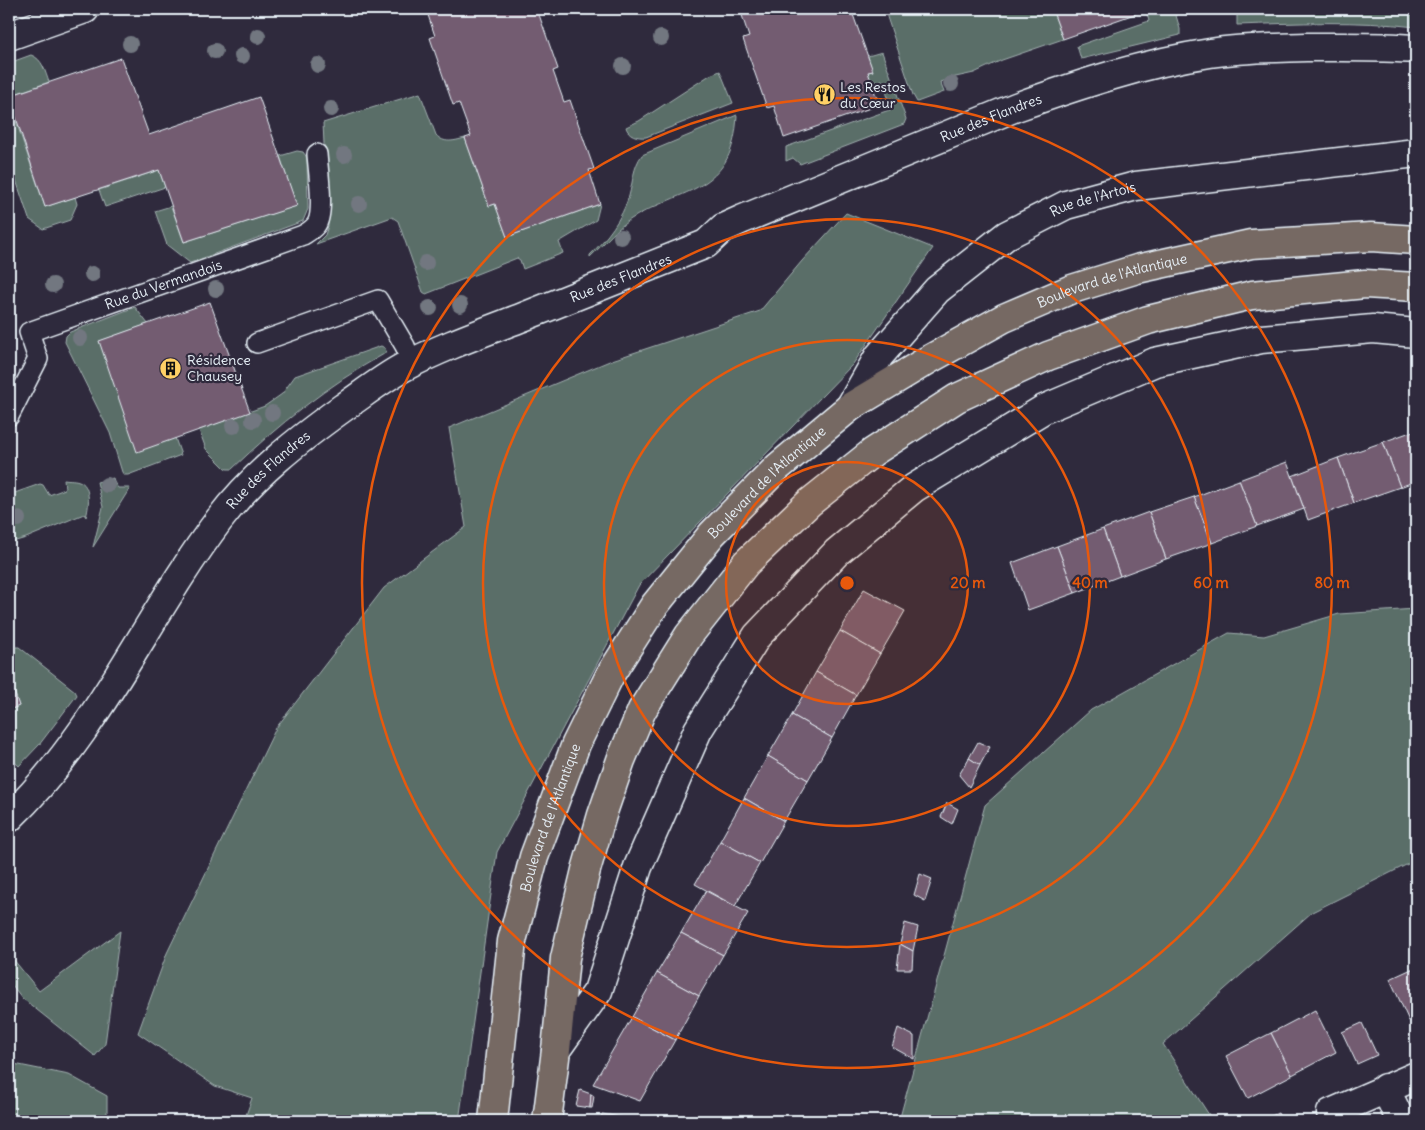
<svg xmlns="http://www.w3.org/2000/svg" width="1425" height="1130" font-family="Delius,sans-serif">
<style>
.green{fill:#5a6e67;stroke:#a1b0b0}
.building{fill:#735c71;stroke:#e8f1f8}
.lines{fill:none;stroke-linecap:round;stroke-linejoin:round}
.lane-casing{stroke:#e8f1f8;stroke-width:22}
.street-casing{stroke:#e8f1f8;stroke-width:31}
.primary-casing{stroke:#e8f1f8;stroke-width:31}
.lane{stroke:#2f2a3d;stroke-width:19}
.street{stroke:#2f2a3d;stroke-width:28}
.primary{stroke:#766964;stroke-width:28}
.tree{fill:#727780}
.ring{fill:none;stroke:#e8590c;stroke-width:2.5}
.labels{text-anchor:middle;stroke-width:4.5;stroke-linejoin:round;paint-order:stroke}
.poi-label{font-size:14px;fill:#e8f1f8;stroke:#2f2a3d;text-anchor:start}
.street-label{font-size:14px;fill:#e8f1f8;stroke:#2f2a3d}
.centre{fill:#e8590c;stroke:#2f2a3d;stroke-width:2.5}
.ring-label{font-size:15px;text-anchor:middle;font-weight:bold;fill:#e8590c;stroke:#2f2a3d;stroke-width:4.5;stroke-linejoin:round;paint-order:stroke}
</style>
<rect width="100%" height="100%" fill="#2f2a3d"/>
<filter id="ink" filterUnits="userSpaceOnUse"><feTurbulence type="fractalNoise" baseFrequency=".02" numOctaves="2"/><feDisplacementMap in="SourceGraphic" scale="10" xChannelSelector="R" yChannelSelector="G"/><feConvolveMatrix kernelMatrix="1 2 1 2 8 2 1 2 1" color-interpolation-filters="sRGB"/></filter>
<g filter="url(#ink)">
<g class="green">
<path d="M 887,9 L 1052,9 L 1063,39 L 1002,60 L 974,73 L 951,78 L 940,82 L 944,92 L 917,102 L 913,95 L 887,17 Z"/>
<path d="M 1149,9 L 1174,9 L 1180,29 L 1180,35 L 1081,59 L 1077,46 L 1149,21 L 1146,10 Z"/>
<path d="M 1202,9 L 1416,9 L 1416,27 C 1357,20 1297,23 1237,25 L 1237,13 L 1204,14 Z"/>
<path d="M 882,52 L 906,119 L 904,124 L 800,164 L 793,158 L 786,161 L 786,147 L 892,109 L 882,80 L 871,83 L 868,72 L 872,71 L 868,56 Z"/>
<path d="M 31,55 C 43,59 45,72 49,82 L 9,96 L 9,63 Z"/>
<path d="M 720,71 L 733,103 L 646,137 C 637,138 628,135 626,127 L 639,121 L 710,75 Z"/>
<path d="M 420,93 L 436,135 C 444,144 454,141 465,138 L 489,206 L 495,204 L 507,237 L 600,204 L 596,220 L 559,242 L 563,253 L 523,269 L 520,260 L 517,258 L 426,294 L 423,292 L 398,221 L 392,217 L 316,244 L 325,235 L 328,226 L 323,123 Z"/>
<path d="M 9,100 L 45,207 L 75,197 L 77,204 L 70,220 L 43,229 L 29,219 L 9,159 Z"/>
<path d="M 737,115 C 733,191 689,186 636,216 C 618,226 606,242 590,257 L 590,255 C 607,238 622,219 629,196 C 633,182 633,167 642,155 Z"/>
<path d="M 297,151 L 303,152 L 306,156 L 307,160 L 308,209 L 303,221 L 190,263 L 167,245 L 155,211 L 171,206 L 184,242 L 296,206 L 280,156 Z"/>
<path d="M 159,170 L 165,187 L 105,207 L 99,190 Z"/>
<path d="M 846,213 L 933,248 L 853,364 L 639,585 L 497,852 L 459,1121 L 244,1121 L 252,1098 L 215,1086 L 138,1033 L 167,953 L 276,728 L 384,588 L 466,527 L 449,428 L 612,360 L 760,311 L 802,261 Z"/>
<path d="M 135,307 L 148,324 L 100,341 L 175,438 L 181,455 L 128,475 L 124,475 L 122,472 L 110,433 L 65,342 L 66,336 L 70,332 Z"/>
<path d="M 381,346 L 385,348 L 386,351 L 384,354 C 328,385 278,425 232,469 L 227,469 L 225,468 L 206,449 L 199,430 L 265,406 L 282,394 L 295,376 Z"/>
<path d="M 113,478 L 115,484 L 118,488 L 130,488 L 93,547 L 103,507 L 97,482 Z"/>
<path d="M 64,479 C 69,480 76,479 81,482 C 91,487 89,508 86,517 L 84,514 L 79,516 L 26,538 L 9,543 L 9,495 L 40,484 L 43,485 L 49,495 L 65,489 Z"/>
<path d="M 1416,609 L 1416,860 L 1312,912 L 1163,1044 L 1213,1121 L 899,1121 L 985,805 L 1091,710 L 1229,633 L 1264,636 L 1339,614 Z"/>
<path d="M 15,647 L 19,647 L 75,691 L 77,695 L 39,745 L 19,766 L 9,757 L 9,710 L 19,706 L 9,677 L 9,649 Z"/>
<path d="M 120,931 L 105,1044 L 95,1056 L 22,998 L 9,981 L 9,954 L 39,991 Z"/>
<path d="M 9,1063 L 69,1075 L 107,1096 L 107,1121 L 9,1121 Z"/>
</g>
<g class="building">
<path d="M 426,9 L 537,9 L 558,69 L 553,71 L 564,102 L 570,100 L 594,169 L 589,170 L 600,204 L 507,237 L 495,204 L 489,206 L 465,138 L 471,136 L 459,103 L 453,105 L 430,38 L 435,36 Z"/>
<path d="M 740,9 L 851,9 L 873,71 L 868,72 L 879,105 L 784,138 L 774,106 L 767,108 L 743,39 L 749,37 Z"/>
<path d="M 1052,9 L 1149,9 L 1063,39 Z"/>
<path d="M 121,58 L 149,135 L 259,97 L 297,206 L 184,242 L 159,170 L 45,207 L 9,96 Z"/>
<path d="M 210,302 L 250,412 L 137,452 L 99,341 Z"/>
<path d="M 1416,430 L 1416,481 L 1400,487 L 1383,442 Z"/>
<path d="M 1383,442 L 1400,487 L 1354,503 L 1338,458 Z"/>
<path d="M 1338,458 L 1354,503 L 1308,520 L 1292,476 Z"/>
<path d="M 1287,462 L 1304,509 L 1257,526 L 1239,480 Z"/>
<path d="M 1239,480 L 1257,526 L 1212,543 L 1194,497 Z"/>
<path d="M 1194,497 L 1212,543 L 1166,559 L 1149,512 Z"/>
<path d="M 1149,512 L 1166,559 L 1120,576 L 1103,529 Z"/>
<path d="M 1103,529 L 1120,576 L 1075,593 L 1057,546 Z"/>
<path d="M 1057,546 L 1075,593 L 1028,610 L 1012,563 Z"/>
<path d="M 864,589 L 905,611 L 880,654 L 840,631 Z"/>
<path d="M 840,631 L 880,654 L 856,695 L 816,672 Z"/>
<path d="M 816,672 L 856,695 L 832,738 L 792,715 Z"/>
<path d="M 9,677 L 19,706 L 9,710 Z"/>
<path d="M 792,715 L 832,738 L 808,780 L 768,756 Z"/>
<path d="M 978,742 L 990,747 L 980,765 L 969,758 Z"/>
<path d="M 768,756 L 808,780 L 784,821 L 744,798 Z"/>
<path d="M 969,758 L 980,765 L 969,787 L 959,775 Z"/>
<path d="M 744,798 L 784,821 L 760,863 L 720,841 Z"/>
<path d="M 947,803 L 958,809 L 952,824 L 941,817 Z"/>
<path d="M 720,841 L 760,863 L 735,906 L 695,884 Z"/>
<path d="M 920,874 L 932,879 L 925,901 L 914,895 Z"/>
<path d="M 706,891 L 748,913 L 723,955 L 681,933 Z"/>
<path d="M 905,923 L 918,927 L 913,951 L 900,944 Z"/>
<path d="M 681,933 L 723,955 L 699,996 L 657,973 Z"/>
<path d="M 900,944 L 913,951 L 912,969 L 897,969 Z"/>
<path d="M 1416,967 L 1416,1018 L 1409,1021 L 1390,979 Z"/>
<path d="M 657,973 L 699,996 L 675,1040 L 632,1017 Z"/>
<path d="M 1315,1010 L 1336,1052 L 1292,1075 L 1271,1033 Z"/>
<path d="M 632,1017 L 675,1040 L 640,1101 L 593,1084 Z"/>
<path d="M 1362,1023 L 1377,1055 L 1357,1064 L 1342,1032 Z"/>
<path d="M 898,1028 L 914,1036 L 914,1059 L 892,1047 Z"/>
<path d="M 1271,1033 L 1292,1075 L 1248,1098 L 1226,1056 Z"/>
<path d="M 580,1090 L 591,1094 L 590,1108 L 576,1106 Z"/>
<path d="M 591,1094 L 594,1096 L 592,1108 L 590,1108 Z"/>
<path d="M 1278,1113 L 1282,1121 L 1261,1121 Z"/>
<path d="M 602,1114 L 633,1119 L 633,1121 L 601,1121 Z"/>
</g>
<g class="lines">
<defs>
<g id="lane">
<path d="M 257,343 L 378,300 L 405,346 L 412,363"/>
<path id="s1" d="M 9,416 L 38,359 L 29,332 L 303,235 C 308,232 312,230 316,225 C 325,213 318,170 317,154"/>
</g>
<g id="street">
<path d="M 9,36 L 85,9"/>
<path id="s2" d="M 850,407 L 879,356 L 937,290 L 1007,235 L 1066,205 L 1136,186 L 1416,153"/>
<path id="s3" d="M 9,818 C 98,733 146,617 219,520 C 253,475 298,440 344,407 C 363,394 382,379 402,368 C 439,348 484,332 523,317 C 584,293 645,268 706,244 L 723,228 L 743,219 L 1016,107 C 1078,85 1144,63 1210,53 C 1242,48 1274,48 1306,47 C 1343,47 1379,46 1416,49"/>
<path d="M 556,1050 L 598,991 L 638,867 L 698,730 L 757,636 L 837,552 L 914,488 L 1044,409 L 1155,362 L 1261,339 L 1373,329 L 1416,333"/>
<path d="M 1385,1088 L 1401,1121"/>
<path d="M 1331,1113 L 1416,1076"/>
</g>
<g id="primary">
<path id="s4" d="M 493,1121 L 512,941 L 534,857 L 576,744 L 610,675 L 654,606 L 712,534 L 778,467 L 850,407 L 928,360 L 1004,318 L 1072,289 L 1137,269 L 1251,244 L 1371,237 L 1416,240"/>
<path d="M 547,1121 L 556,1050 L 565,958 L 586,870 L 602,815 L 621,760 L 642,710 L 689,635 L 746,563 L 809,503 L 873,452 L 957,398 L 1048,356 L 1148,320 L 1252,295 L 1365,284 L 1416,287"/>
</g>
</defs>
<use href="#lane" class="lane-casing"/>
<use href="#street" class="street-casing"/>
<use href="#primary" class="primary-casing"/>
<use href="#lane" class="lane"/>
<use href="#street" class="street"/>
<use href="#primary" class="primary"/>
</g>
<g class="tree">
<circle cx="258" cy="36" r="8"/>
<circle cx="661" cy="38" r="8"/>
<circle cx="130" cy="44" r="8"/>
<circle cx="215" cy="51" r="8"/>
<circle cx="242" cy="56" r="8"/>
<circle cx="318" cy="65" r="8"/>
<circle cx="623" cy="66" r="8"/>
<circle cx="951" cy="84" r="8"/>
<circle cx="331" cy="109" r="8"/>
<circle cx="344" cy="155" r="8"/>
<circle cx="359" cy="204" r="8"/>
<circle cx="621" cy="237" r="8"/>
<circle cx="426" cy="263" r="8"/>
<circle cx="92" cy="274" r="8"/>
<circle cx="53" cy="285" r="8"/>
<circle cx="216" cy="289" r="8"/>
<circle cx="460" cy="305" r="8"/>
<circle cx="430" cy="308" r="8"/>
<circle cx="80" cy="338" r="8"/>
<circle cx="272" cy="413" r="8"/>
<circle cx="253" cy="420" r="8"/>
<circle cx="233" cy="426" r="8"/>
<circle cx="107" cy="485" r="8"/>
<circle cx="18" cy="519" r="8"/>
</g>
</g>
<circle cx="847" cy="583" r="121" fill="#e8590c" fill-opacity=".12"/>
<g class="ring">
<circle cx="847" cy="583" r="121"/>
<circle cx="847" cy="583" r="243"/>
<circle cx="847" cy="583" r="364"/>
<circle cx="847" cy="583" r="485"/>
</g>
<defs>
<symbol id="restaurant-disc" viewBox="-11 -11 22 22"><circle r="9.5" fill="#ffd166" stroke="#2f2a3d"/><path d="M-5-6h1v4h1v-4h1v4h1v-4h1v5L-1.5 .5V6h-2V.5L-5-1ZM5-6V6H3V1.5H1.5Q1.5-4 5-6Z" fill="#111"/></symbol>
<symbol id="building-disc" viewBox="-11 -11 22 22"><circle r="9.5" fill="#ffd166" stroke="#2f2a3d"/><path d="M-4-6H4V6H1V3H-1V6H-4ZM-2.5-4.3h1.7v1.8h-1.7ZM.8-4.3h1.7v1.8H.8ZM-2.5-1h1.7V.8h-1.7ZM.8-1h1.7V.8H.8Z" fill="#111"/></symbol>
</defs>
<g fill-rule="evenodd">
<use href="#restaurant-disc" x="812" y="82" width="25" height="25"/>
<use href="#building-disc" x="158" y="356" width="25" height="25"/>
</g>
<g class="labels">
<g class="poi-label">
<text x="840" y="92">Les Restos<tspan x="840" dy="16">du Cœur</tspan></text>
<text x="187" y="365">Résidence<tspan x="187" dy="16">Chausey</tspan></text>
</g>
<g class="street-label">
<text dy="5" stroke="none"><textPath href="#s3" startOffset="1246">Rue des Flandres</textPath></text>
<text dy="5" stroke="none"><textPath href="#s2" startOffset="329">Rue de l'Artois</textPath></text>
<text dy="5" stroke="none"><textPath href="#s3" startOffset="841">Rue des Flandres</textPath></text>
<text dy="5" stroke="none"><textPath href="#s4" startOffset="1120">Boulevard de l'Atlantique</textPath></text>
<text dy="5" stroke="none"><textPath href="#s1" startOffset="235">Rue du Vermandois</textPath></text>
<text dy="5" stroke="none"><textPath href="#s3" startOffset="436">Rue des Flandres</textPath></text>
<text dy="5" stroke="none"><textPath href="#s4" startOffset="715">Boulevard de l'Atlantique</textPath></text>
<text dy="5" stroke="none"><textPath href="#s4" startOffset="310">Boulevard de l'Atlantique</textPath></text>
</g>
</g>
<circle cx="847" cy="583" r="8" class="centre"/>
<g class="ring-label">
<text x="968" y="588">20 m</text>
<text x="1090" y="588">40 m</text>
<text x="1211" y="588">60 m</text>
<text x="1332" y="588">80 m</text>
</g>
<rect width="1425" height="1130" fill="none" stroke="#2f2a3d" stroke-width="30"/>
<rect x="15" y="15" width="1395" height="1100" fill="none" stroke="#e8f1f8" stroke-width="2" filter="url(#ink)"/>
</svg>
